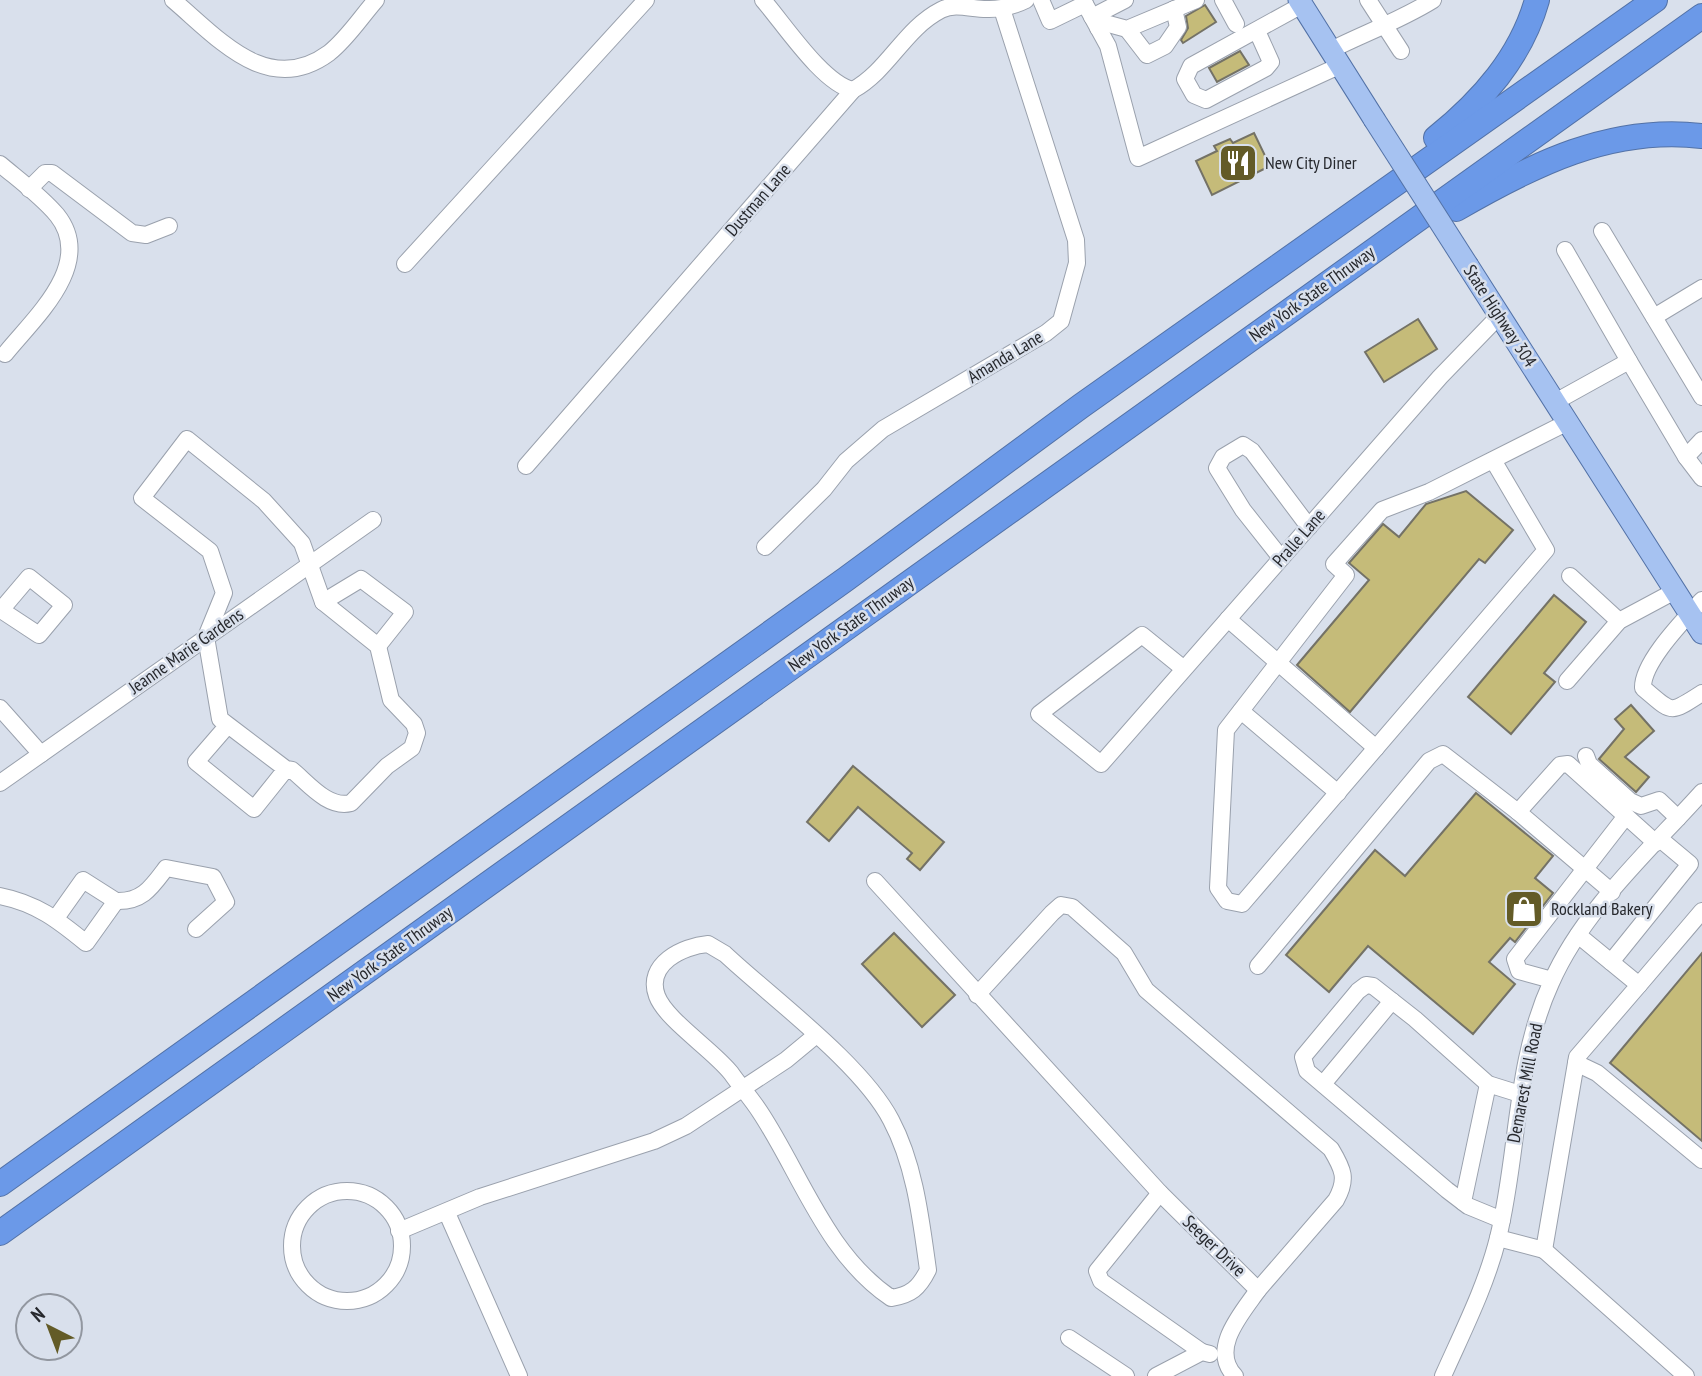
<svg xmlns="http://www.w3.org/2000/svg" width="1702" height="1376" font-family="'PT Sans Narrow',sans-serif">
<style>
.building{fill:#c5bb79;stroke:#747266;stroke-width:2}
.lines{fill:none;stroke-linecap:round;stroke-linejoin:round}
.minor-casing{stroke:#9aa1ad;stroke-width:18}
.major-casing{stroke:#5372a7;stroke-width:23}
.highway-casing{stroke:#5372a7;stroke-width:26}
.minor{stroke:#fff;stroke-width:16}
.major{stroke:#a6c2f1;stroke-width:21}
.highway{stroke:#6b99e8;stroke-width:24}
.major-bridge-casing{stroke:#5372a7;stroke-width:23;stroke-linecap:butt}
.major-bridge{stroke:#a6c2f1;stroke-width:21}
.labels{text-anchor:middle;stroke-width:5;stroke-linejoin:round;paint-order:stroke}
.poi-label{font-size:18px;fill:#27292e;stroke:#d9e0ec;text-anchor:start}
.street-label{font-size:18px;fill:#27292e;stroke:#d9e0ec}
</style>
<rect width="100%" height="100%" fill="#d9e0ec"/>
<g class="building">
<path d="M 1205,5 L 1216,22 L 1183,43 L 1181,40 L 1188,28 L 1186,16 Z"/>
<path d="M 1240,51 L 1249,65 L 1217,82 L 1209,68 Z"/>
<path d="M 1254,133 L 1270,166 L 1212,195 L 1196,161 L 1217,151 L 1214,146 L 1230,139 L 1233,143 Z"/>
<path d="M 1418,319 L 1437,349 L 1384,382 L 1365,352 Z"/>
<path d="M 1466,491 L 1513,530 L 1485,563 L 1479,559 L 1350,712 L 1297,665 L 1369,580 L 1349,563 L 1383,524 L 1399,537 L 1426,504 Z"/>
<path d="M 1554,595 L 1586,622 L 1544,673 L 1555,682 L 1511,734 L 1468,697 Z"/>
<path d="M 1631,705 L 1654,731 L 1625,757 L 1649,777 L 1636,792 L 1599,759 L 1624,729 L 1615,719 Z"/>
<path d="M 853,766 L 944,842 L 920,870 L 907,859 L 912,853 L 858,807 L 829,841 L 807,822 Z"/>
<path d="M 1476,793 L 1553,856 L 1535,878 L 1553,893 L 1515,942 L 1510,938 L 1489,962 L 1515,984 L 1473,1034 L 1368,946 L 1329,992 L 1286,955 L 1375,850 L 1405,876 Z"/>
<path d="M 894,933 L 955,995 L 922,1027 L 862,964 Z"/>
<path d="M 1702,953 L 1702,1141 L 1610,1063 Z"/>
</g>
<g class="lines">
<defs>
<g id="minor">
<path d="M 173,0 C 218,38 268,98 329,53 C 347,39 361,17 376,0"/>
<path d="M 763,0 C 784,24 823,84 853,90"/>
<path d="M 1041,0 L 1050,21 L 1085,4 L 1083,0"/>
<path d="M 1223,0 L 1236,24"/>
<path d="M 1368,0 L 1401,51"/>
<path d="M 1085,4 L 1108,46 L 1138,158 L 1341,65"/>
<path d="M 1092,17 L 1125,0"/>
<path d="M 1098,28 L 1105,23 L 1127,29 L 1196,0"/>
<path d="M 1127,29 L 1147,55 L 1165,46 L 1178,27 L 1174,9"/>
<path d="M 1257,31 L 1271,62 L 1266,68 L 1206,100 L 1194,95 L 1185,79 L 1191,66 L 1302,5"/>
<path d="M 1331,50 C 1365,33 1401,20 1433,0"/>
<path d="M 0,164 C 19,180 41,196 57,215 C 96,264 34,318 5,354"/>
<path d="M 29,189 L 45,173 L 52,173 L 132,233 L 146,235 L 169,226"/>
<path d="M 1602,231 L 1702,397"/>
<path d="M 1565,250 L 1629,361"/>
<path d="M 405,264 L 646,0"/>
<path d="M 1654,317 L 1702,288"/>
<path d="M 1555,402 L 1629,361 L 1686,457 L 1702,478"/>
<path d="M 1686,457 L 1702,440"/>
<path d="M 1493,460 L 1546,550 L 1242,904 L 1227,901 L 1218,888 L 1226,730 L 1346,575 L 1334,564 L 1382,510 L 1429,492 L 1568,422"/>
<path d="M 526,466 L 853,90 C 889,70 904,29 941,10 C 956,2 973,10 989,9 C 1002,9 1014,6 1026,0"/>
<path d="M 765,547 L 824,489 L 846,461 L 883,429 L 1046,333 L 1061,321 L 1077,263 L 1076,240 L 1002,9"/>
<path d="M 1281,558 L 1243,510 L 1217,468 L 1223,457 L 1243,445 L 1252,451 L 1309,527"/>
<path d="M 1570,576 L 1619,621"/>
<path d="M 1702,600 C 1685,619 1642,662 1643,688 C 1673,713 1668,715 1702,693"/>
<path d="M 323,602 L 361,579 L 405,612 L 378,646"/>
<path d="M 0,611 L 1,610 L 29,577 L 64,605 L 39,635 L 1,610"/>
<path d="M 1228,619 L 1376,748"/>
<path d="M 1184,669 L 1142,635 L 1039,714 L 1101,764 L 1440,377 L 1500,315"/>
<path d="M 1567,681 L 1619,621 L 1675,591"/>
<path d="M 0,708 L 41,754"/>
<path d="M 1241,711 L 1338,793"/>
<path d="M 228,725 L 196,762 L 254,809 L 286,769 L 228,725 L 220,719 L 206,637 L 224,593 L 210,551 L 142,498 L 187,439 L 264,501 L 302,543 L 323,602 L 378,646 L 391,700 L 414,724 L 417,733 L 412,748 L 387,766 L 351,803 C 328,809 308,783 292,770 L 286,769"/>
<path d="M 1586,756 L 1589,764 L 1630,801 L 1641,806 L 1659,800 L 1678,818"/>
<path d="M 0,783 L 373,520"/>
<path d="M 1518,812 L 1560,765 L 1568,764 L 1656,843"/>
<path d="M 875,881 L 1160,1193 L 1258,1290 C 1242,1313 1209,1349 1235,1376"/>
<path d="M 0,896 C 36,903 58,920 86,943 L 116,901 L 83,880 L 56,918"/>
<path d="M 116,901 C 142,902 151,888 166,868 L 213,877 L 226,902 L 196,929"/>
<path d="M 708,944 L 725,954 C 772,998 862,1064 891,1120 C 915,1165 921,1220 928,1270 C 919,1288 911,1295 891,1298 C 826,1254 801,1174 760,1112 C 751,1098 740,1086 731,1073 C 713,1050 666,1020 657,996 C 645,964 683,946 708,944 Z"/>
<path d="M 1611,962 L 1690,864 L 1660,839"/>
<path d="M 1258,966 L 1429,761 L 1443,754 L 1518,812 L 1612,892"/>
<path d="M 1552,980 L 1519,971 L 1515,959 L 1626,816"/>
<path d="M 1639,985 L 1702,911"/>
<path d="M 977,995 L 1052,913 L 1061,905 L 1072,907 L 1124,953 L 1146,990 L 1331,1149 C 1343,1169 1348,1179 1336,1200 L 1258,1290"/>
<path d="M 1576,1063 L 1597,1073 L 1702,1160"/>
<path d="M 1323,1084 L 1392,1001"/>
<circle cx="347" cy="1246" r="55"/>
<path d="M 1160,1193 L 1097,1271 L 1101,1281 L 1202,1352"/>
<path d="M 1463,1202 L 1488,1084"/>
<path d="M 447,1213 L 519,1376"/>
<path d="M 1502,1220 L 1468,1206 L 1447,1190 L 1307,1071 L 1303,1057 L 1358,991 L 1366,985 L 1373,986 L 1415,1019 L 1488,1084 L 1520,1094"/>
<path d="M 399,1231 L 480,1197 L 654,1141 L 686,1126 L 786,1060 L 815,1036"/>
<path d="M 1498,1238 L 1544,1250 L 1577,1057 L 1639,985 L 1578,935"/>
<path d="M 1544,1250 L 1686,1376"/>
<path d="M 1069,1338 L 1126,1376"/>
<path d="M 1156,1376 L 1202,1352 L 1210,1354"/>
<path d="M 1443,1376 C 1463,1331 1486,1286 1498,1238 C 1519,1153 1514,1064 1551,983 C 1583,910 1649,851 1702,792"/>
</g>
<g id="major">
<path d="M 1299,0 L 1374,119"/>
<path d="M 1468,266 L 1702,633"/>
</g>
<g id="highway">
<path d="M 1436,138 C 1482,101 1521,57 1537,0"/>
<path d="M 1456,209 C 1532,165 1611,125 1702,136"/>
<path d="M 0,1184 L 846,579 L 1081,406 L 1655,0"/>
<path d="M 0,1233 L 1702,16"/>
</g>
</defs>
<use href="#minor" class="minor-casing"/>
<use href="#major" class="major-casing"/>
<use href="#highway" class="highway-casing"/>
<use href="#minor" class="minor"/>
<use href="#major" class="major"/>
<use href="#highway" class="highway"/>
<defs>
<path id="major-bridge" d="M 1374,119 L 1468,266"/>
</defs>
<use href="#major-bridge" class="major-bridge-casing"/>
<use href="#major-bridge" class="major-bridge"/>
</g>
<defs>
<symbol id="restaurant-square" viewBox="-11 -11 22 22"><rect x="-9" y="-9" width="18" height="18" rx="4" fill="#635b27" stroke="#d9e0ec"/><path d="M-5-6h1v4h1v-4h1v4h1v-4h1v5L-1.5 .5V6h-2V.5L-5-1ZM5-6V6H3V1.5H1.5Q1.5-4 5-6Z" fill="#fff"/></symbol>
<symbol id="shop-square" viewBox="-11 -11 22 22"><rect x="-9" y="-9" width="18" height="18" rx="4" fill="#635b27" stroke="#d9e0ec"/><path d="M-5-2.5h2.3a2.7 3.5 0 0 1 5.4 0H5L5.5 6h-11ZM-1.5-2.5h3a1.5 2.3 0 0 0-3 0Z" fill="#fff"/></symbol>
</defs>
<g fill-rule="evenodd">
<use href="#restaurant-square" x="1216" y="141" width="44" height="44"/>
<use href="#shop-square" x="1502" y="887" width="44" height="44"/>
</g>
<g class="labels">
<g class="poi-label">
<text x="1265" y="169">New City Diner</text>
<text x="1551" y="915">Rockland Bakery</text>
</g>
<g class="street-label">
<text transform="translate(758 200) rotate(-49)" y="6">Dustman Lane</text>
<text transform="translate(1312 294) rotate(-36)" y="6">New York State Thruway</text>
<text transform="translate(1500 316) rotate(57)" y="6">State Highway 304</text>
<text transform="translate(1005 357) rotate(-31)" y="6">Amanda Lane</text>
<text transform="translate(1299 538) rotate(-49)" y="6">Pralle Lane</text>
<text transform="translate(851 624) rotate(-36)" y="6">New York State Thruway</text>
<text transform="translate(186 651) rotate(-35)" y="6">Jeanne Marie Gardens</text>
<text transform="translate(390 954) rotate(-36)" y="6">New York State Thruway</text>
<text transform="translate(1525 1083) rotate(-79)" y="6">Demarest Mill Road</text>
<text transform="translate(1214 1246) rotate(44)" y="6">Seeger Drive</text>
</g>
</g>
<g transform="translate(49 1327) rotate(318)"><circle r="33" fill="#d9e0ec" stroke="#9297a0" stroke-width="2"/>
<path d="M0-5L12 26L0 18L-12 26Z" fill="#635b27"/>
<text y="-10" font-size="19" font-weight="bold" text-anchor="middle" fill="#27292e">N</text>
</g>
</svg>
